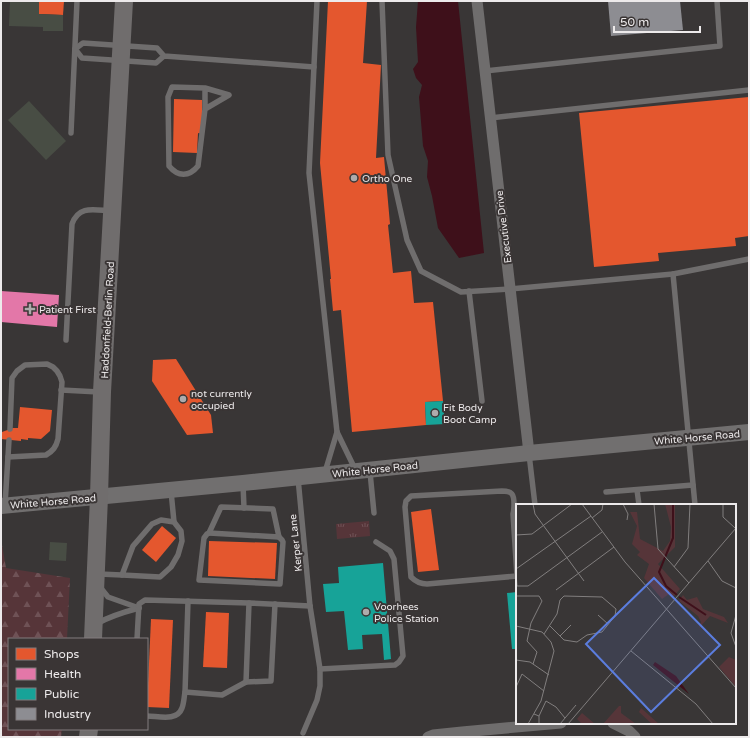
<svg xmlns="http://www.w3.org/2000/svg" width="750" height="738" font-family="'Varela Round',sans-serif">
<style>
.grass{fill:url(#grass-tufts)}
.forest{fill:url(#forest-firs)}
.water{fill:#3e101a}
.shops{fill:#e4572e}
.health{fill:#e377a8}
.public{fill:#17a398}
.industry{fill:#8d8d92}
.building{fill:#484d44}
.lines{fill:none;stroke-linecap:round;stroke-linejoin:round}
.lane{stroke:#6f6d6d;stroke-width:5.5}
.street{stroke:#6f6d6d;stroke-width:11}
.secondary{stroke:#716f6f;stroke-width:16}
.primary{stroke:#706d6d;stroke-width:18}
.poi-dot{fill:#aeabac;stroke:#3a3535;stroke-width:1.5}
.labels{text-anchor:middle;stroke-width:4;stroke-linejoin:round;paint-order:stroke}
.poi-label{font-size:10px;fill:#edeaeb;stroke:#3a3535;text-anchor:start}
.street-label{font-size:10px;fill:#edeaeb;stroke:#3a3535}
.inset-river{fill:none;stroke:#3e101a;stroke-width:2}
.inset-road{fill:none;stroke:#817e7e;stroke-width:1}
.view{fill:#5b7dde;fill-opacity:0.15;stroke:#5b7dde;stroke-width:2}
.inset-edge{fill:none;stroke:#edeaeb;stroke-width:2}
</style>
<defs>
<pattern id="grass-tufts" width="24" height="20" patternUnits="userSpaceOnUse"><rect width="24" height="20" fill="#563539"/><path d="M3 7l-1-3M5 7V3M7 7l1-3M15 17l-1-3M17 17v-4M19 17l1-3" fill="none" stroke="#6f5256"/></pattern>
<pattern id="forest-firs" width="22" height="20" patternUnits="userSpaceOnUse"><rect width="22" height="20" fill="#563539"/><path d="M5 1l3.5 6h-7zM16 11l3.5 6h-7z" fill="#6f5256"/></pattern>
</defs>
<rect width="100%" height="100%" fill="#393636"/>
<path class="grass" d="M 369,521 L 370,536 L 337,539 L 336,524 Z"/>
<path class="forest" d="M 1,539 L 6,568 L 70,578 L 67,639 L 9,639 L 9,729 L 62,729 L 61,737 L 1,737 Z"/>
<path class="water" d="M 418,1 L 458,1 L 484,253 L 459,258 L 438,228 L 432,196 L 427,177 L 428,161 L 423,146 L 419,97 L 422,85 L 416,78 L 413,69 L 418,62 L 416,27 Z"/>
<g class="shops">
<path d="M 39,1 L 64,1 L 63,15 L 39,14 Z"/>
<path d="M 328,1 L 367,1 L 363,63 L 381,65 L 376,158 L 384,157 L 390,224 L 388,225 L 393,273 L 411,271 L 414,303 L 433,302 L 443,401 L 425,402 L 426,425 L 352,432 L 341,310 L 333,311 L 330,279 L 331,279 L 320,163 Z"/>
<path d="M 749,97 L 749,236 L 735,238 L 736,246 L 658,253 L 659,261 L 594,267 L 579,113 Z"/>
<path d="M 174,99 L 202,100 L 202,134 L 198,133 L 197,153 L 173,152 Z"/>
<path d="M 176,359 L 211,415 L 213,433 L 187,435 L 152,381 L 153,360 Z"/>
<path d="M 20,407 L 52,410 L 50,431 L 41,439 L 28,438 L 28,440 L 21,439 L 21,441 L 1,439 L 2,432 L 13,428 L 18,428 Z"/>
<path d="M 431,509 L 439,570 L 418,572 L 411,512 Z"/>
<path d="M 162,526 L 176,538 L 156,562 L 142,550 Z"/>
<path d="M 209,541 L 277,543 L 275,579 L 208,576 Z"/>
<path d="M 206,612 L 229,613 L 227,668 L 203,667 Z"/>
<path d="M 151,619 L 173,620 L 169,708 L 147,707 Z"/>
</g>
<path class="health" d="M 1,291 L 59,295 L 57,327 L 1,322 Z"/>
<g class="public">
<path d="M 443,401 L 445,424 L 426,425 L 425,402 Z"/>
<path d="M 383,563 L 391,659 L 384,660 L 382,634 L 362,635 L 363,649 L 348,650 L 344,611 L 326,612 L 323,584 L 339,583 L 338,567 Z"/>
<path d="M 517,592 L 517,649 L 512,649 L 507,593 Z"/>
</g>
<path class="industry" d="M 608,1 L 680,1 L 683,30 L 611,36 Z"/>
<g class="building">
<path d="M 10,1 L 39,1 L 39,14 L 63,15 L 63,31 L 43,31 L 43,27 L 9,26 Z"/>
<path d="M 29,101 L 66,141 L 46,160 L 8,120 Z"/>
<path d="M 50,542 L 67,543 L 66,561 L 49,560 Z"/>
</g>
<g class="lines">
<g class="lane">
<path d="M 317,1 L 309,173 L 337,432 L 355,469"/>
<path d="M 382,1 L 388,155 L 407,240 L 421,271 L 461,292 L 510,289 L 673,274 L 749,259"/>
<path d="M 164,56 L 157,48 L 83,43 L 75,49 L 82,58 L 156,63 L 164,56 L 314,67"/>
<path d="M 485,71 L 720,46 L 717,1"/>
<path d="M 205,109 L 229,95 L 205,88 L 172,87 L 168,97 L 169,166 C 178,177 189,177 198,166 L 205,109 L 205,88"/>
<path d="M 490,118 L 749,90"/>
<path d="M 71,133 L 77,1"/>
<path d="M 673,274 L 695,505"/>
<path d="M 469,291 L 482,401"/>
<path d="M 66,340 L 72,224 C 79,205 94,210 111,211"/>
<path d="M 61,390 L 99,392"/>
<path d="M 529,454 L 535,505"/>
<path d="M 8,457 L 46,455 C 53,451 56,447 58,439 L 62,382 L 60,376 L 57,371 L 53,367 L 47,364 L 25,365 L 17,371 L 12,378 L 10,429"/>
<path d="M 325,472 L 337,432"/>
<path d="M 370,472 L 374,513"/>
<path d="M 298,478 L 310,606 L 320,669 L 320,686 L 317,700 L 303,733"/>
<path d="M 243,484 L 244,508"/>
<path d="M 637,490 L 639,505"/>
<path d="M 171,491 L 174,522"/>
<path d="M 606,492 L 693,485"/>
<path d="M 5,505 L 9,440"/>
<path d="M 221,507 L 273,509 L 279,537 L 282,540 L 283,542 L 280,584 L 199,580 L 204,538 L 207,534 L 209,533 Z"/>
<path d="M 161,520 L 174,522 L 181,531 L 182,541 L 178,555 L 171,567 L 160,577 L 122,575 L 133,546 L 152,524 Z"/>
<path d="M 209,533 L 279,537"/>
<path d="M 99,574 L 122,575"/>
<path d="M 517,576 L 513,514 C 514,510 514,508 514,504 C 514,494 512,491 502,491 L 411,496 L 406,501 L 405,507 L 411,577 C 416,582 420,584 427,584 L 517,576"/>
<path d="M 100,587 L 108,597 L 139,608"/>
<path d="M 96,624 C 110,616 124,612 139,608"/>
<path d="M 137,639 L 139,604 L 145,600 L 249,603"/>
<path d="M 320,669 L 395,665 L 399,662 L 403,656 L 394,559 L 390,551 L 376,542"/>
<path d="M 246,682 L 271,681 L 275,604"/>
<path d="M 185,692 L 188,601"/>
<path d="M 147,716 C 158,716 177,722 182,708 C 184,703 184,697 185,692 L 222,695 L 246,682 L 249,603 L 310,606"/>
</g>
<g class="street">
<path d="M 477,1 L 529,453"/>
<path d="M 613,723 L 629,731 L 635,737"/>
<path d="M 428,737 L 433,735 L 462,732 L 561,723"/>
</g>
<path class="secondary" d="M 1,506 L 243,483 L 529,453 L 749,432"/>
<g class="primary">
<path d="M 93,639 L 99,497 L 102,392 L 124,1"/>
<path d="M 88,737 L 89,729"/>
</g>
</g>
<g class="poi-dot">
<circle cx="354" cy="178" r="4"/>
<path d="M28 303h4v4h4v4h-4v4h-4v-4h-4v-4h4z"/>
<circle cx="183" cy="399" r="4"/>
<circle cx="435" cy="413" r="4"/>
<circle cx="366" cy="612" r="4"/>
</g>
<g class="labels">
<g class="poi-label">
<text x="362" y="182">Ortho One</text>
<text x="39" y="313">Patient First</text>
<text x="191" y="397">not currently<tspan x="191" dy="12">occupied</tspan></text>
<text x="443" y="411">Fit Body<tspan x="443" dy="12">Boot Camp</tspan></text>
<text x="374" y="610">Voorhees<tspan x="374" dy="12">Police Station</tspan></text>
</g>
<g class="street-label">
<text transform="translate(503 227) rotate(-97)" y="4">Executive Drive</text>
<text transform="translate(107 320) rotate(-87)" y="4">Haddonfield-Berlin Road</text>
<text transform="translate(697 437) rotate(-5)" y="4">White Horse Road</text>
<text transform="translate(375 469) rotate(-6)" y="4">White Horse Road</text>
<text transform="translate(53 501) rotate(-5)" y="4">White Horse Road</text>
<text transform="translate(295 543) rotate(-96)" y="4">Kerper Lane</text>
</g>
</g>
<g transform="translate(516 504)">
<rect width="220" height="220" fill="#393636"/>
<path d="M 213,153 L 220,156 L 220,183 L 203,163 Z" fill="#563539"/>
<path d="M 149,0 L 159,0 L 159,43 L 142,60 L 164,85 L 157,93 L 153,90 L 146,95 L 128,74 L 133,60 L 121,51 L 124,48 L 116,40 L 121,22 L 114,8 L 121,8 L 124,35 L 147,47 L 154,37 L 155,23 ZM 167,91 L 171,96 L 181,93 L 187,105 L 208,113 L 212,119 L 194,112 L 183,124 L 185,118 L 182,112 L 163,97 ZM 103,202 L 105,202 L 105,209 L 120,220 L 87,220 ZM 125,204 L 143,220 L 136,220 L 123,208 ZM 66,209 L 79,220 L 66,220 L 61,215 Z" fill="#563539"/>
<path d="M 139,158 L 160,172 L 173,190 L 137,161 Z" fill="#3e101a"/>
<path class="inset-river" d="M 157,0 L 157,34 L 143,68 L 150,82 L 161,91M 163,93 L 190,111"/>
<path class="inset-road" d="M 17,0 L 19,10 L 68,77M 66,0 L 109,58 L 220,184M 107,0 L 112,10 L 111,16M 138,0 L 142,45 L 173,79M 207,0 L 207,13 L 219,24M 76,14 L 86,6 L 87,0M 0,31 L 16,30 L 56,0M 192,57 L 206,77 L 220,84M 158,63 L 172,44 L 174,0M 0,65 L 75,12M 0,68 L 1,82 L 12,82 L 86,28M 40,86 L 98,43M 0,92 L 23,92 L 26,97 L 15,119 L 11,137 L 21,148 L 17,160M 82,111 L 92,120M 220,111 L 215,129 L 220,143M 0,122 L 26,128 L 35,138 L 38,147 L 25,197 L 12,220M 28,130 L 41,110 L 44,96 L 48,92 L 86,93 L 100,105 L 99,112 L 86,128 L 71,131 L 61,138 L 48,136 L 34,122M 44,132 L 55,121M 115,147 L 180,200 L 197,220M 0,156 L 14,158 L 33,171M 0,183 L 6,170 L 28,187M 18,210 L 23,212 L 23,220M 23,212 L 30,197 L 40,203 L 49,214M 44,220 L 60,201M 52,220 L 220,24"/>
<path class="view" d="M 138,74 L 204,141 L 135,208 L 70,140 Z"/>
<rect width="220" height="220" class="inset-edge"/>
</g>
<rect width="750" height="738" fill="none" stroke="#edeaeb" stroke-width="4"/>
<rect x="8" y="638" width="140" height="92" fill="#3a3535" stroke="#827d7e"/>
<rect x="16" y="648" width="20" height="12" fill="#e4572e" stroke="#827d7e"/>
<text x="44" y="658" font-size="12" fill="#edeaeb">Shops</text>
<rect x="16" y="668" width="20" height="12" fill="#e377a8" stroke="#827d7e"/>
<text x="44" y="678" font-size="12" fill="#edeaeb">Health</text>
<rect x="16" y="688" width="20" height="12" fill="#17a398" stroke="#827d7e"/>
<text x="44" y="698" font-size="12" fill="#edeaeb">Public</text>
<rect x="16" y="708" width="20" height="12" fill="#8d8d92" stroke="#827d7e"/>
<text x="44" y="718" font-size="12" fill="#edeaeb">Industry</text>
<path d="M614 26v6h86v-6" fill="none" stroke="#edeaeb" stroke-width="2"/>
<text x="620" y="26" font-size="12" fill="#edeaeb" stroke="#3a3535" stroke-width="3" paint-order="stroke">50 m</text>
</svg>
